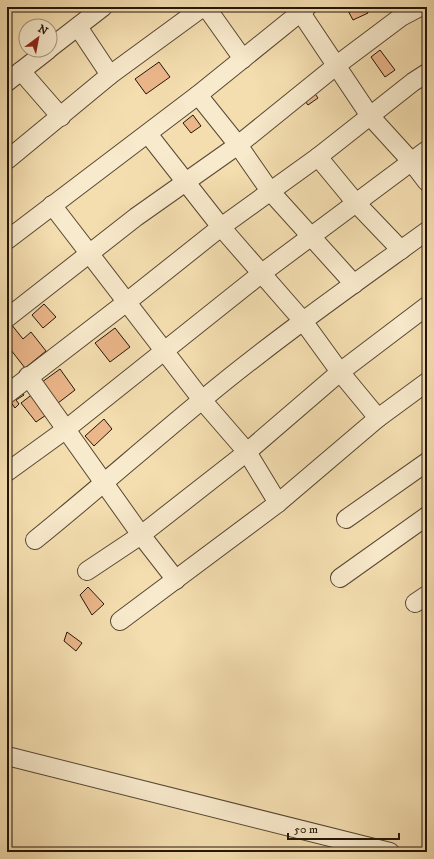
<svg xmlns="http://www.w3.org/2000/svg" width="434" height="859" font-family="'IM FELL DW Pica',serif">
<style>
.building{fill:#ebb68a;stroke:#241509}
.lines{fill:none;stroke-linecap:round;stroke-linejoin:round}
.minor-casing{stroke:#584733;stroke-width:20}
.minor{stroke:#f8eacc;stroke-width:18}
</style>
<rect width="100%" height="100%" fill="#f4deb0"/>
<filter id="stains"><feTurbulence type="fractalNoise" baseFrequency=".005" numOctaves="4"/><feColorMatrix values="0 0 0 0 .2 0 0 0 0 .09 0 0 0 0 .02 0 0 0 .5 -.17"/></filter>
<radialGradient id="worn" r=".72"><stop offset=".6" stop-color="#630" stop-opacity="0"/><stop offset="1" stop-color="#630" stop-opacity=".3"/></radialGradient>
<g class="building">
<path d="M 346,7 L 365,7 L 368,13 L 353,20 Z"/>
<path d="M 380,50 L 395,70 L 385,77 L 371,57 Z"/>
<path d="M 159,62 L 170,77 L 146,94 L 135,79 Z"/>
<path d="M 306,81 L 318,98 L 308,105 L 296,89 Z"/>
<path d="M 193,115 L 201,126 L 191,133 L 183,123 Z"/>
<path d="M 44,304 L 56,317 L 43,328 L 32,315 Z"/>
<path d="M 7,319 L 23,339 L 31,332 L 46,351 L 25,368 L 7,345 Z"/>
<path d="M 115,328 L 130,347 L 110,362 L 95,343 Z"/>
<path d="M 60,369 L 75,390 L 58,403 L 42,382 Z"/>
<path d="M 15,383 L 24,395 L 16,400 L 19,404 L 15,408 L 7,397 Z"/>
<path d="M 34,393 L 49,413 L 36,422 L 21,403 Z"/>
<path d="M 104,419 L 112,429 L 94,446 L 85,436 Z"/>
<path d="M 88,587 L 104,604 L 92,615 L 80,595 Z"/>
<path d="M 67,632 L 82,643 L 76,651 L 64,641 Z"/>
</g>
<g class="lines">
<defs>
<g id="minor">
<path d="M 206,7 L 243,59"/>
<path d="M 297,7 L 370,116 L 411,161 L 427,182"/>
<path d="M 78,27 L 110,75"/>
<path d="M 50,48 L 103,7"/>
<path d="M 21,71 L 61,117"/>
<path d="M 7,82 L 48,50"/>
<path d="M 198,95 L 238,145 L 270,191 L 354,284"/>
<path d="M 148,134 L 221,227 L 303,321 L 340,372 L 378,418"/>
<path d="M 318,157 L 356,203 L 401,250"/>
<path d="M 7,160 L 110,75 L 203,7"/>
<path d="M 52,205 L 202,400 L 247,452 L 278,503"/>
<path d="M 7,240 L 198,95 L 307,7"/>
<path d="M 7,318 L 136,217 L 238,145 L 337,65 L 401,17 L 420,7"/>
<path d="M 28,376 L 141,535 L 176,580"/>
<path d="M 7,394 L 128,301 L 221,227 L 318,157 L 413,82 L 427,73"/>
<path d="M 7,472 L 65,430 L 262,273 L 427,150"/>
<path d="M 346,519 L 427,462"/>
<path d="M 35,540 C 92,494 146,446 202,400 C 274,340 351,286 427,231"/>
<path d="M 87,571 L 141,535 L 247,452 L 340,372 L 427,306"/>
<path d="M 340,578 L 427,516"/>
<path d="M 415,603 L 427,595"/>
<path d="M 120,621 L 278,503 L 378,418 L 427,382"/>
<path d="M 7,756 L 390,852"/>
</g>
</defs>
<use href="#minor" class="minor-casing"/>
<use href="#minor" class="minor"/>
</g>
<rect width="434" height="859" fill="none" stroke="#f4deb0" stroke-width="24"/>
<rect x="8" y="8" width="418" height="843" fill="none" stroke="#241509" stroke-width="2"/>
<rect x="12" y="12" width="410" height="835" fill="none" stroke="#241509"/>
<g transform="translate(38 38) rotate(32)"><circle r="19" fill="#f8eacc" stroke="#a3957e"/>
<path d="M0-3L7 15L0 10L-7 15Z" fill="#8f2418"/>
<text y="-6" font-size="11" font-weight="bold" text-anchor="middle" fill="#241509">N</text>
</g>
<path d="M288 833v6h111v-6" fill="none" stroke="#241509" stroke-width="2"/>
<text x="294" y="833" font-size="12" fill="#241509" stroke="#f8eacc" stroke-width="3" paint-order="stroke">50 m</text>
<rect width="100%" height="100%" filter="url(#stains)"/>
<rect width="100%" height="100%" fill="url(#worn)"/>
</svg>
